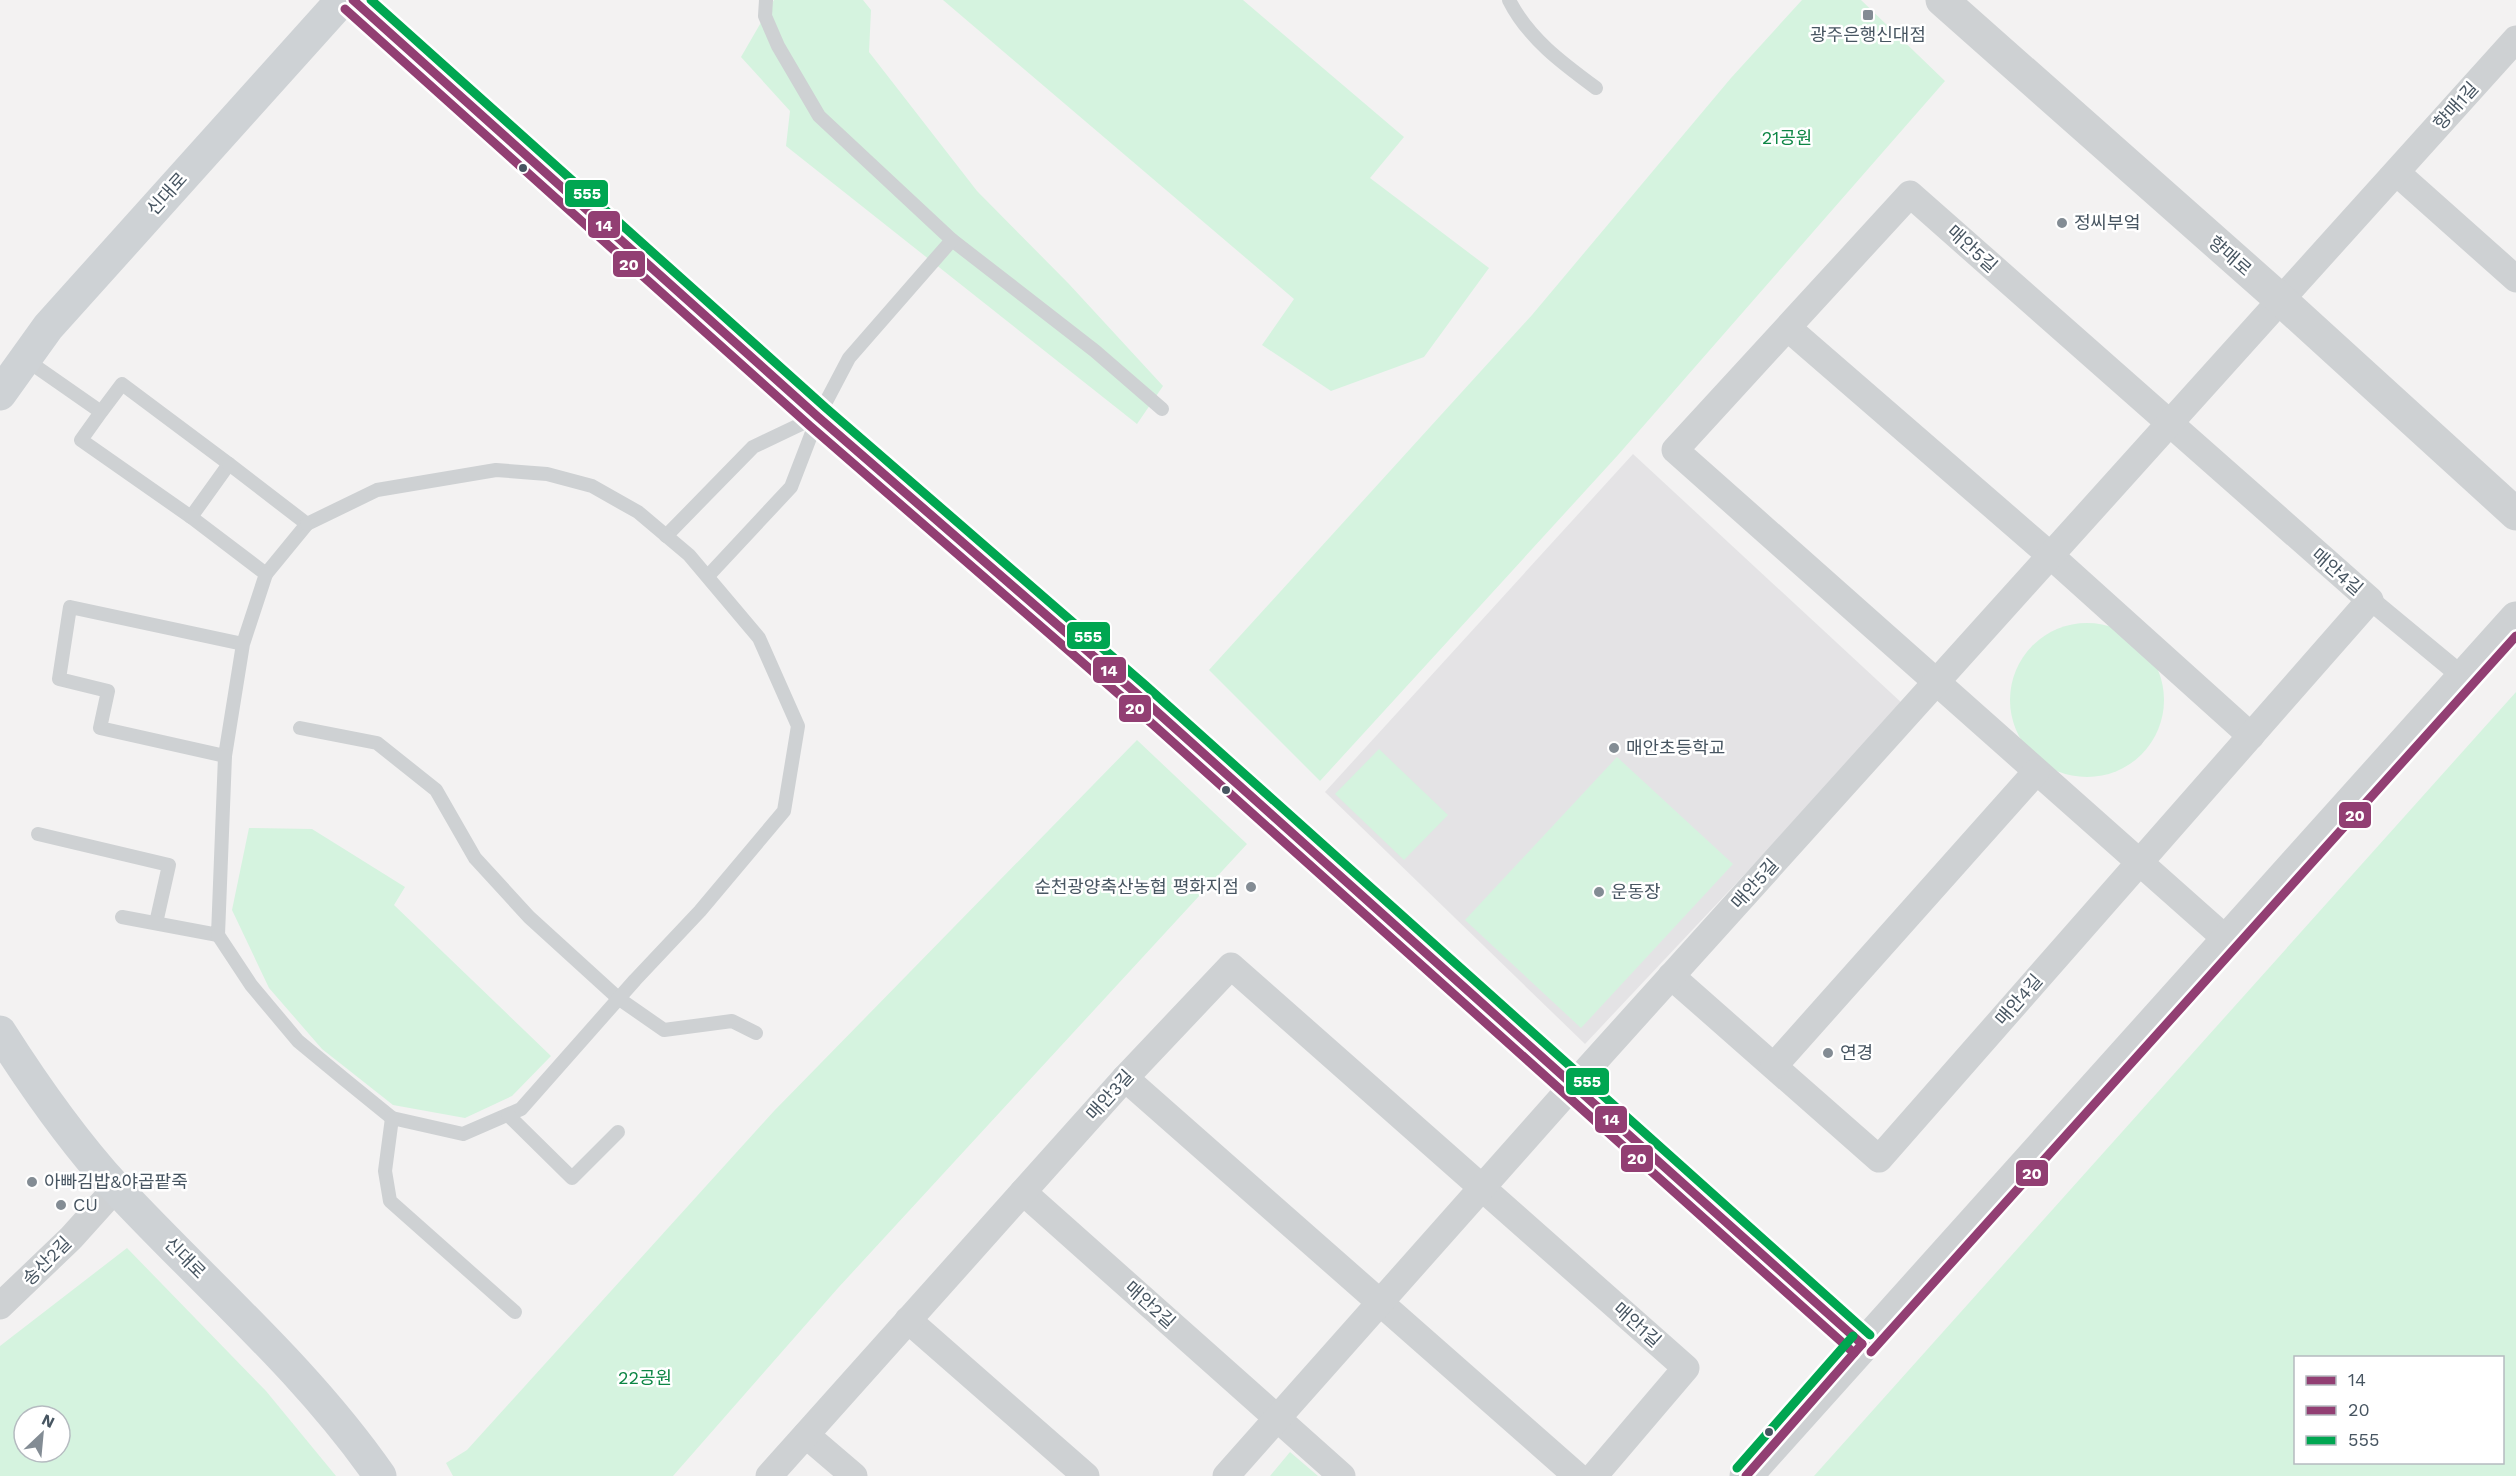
<svg xmlns="http://www.w3.org/2000/svg" width="2516" height="1476" font-family="'Work Sans','Noto Sans KR',sans-serif">
<style>
.education{fill:#e4e3e5}
.green{fill:#d5f3df;fill-rule:evenodd}
.lines{fill:none;stroke-linecap:round;stroke-linejoin:round}
.service{stroke:#ced1d3;stroke-width:14}
.pedestrian{stroke:#ced1d3;stroke-width:20}
.minor{stroke:#ced1d3;stroke-width:27}
.tertiary{stroke:#ced1d3;stroke-width:33}
.secondary{stroke:#ced2d5;stroke-width:33}
.bus-1-casing{stroke:#fff;stroke-width:14}
.bus-2-casing{stroke:#fff;stroke-width:14}
.bus-3-casing{stroke:#fff;stroke-width:14}
.bus-1{stroke:#923f73;stroke-width:9}
.bus-2{stroke:#923f73;stroke-width:9}
.bus-3{stroke:#00a651;stroke-width:9}
.poi-dot{fill:#838c94;stroke:#fff;stroke-width:2}
.bus-dot{fill:#475561;stroke:#fff;stroke-width:2}
.labels{text-anchor:middle;stroke-width:5;stroke-linejoin:round;paint-order:stroke}
.poi-label{font-size:18px;fill:#475561;stroke:#fff;text-anchor:start}
.street-label{font-size:18px;fill:#475561;stroke:#fff}
.park-label{font-size:18px;fill:#0d8645;stroke:#fff}
.line-badge{stroke:#fff;stroke-width:2}
.badge-label{font-size:16px;text-anchor:middle;font-weight:bold;fill:#fff}
</style>
<rect width="100%" height="100%" fill="#f3f2f2"/>
<path class="education" d="M 1633,454 L 1904,705 L 1585,1044 L 1325,792 Z"/>
<g class="green">
<path d="M 774,0 L 863,0 L 871,10 L 869,52 L 977,191 L 1069,284 L 1163,386 L 1137,424 L 786,146 L 790,111 L 741,57 Z"/>
<path d="M 943,0 L 1243,0 L 1404,137 L 1370,178 L 1489,268 L 1424,357 L 1331,391 L 1262,345 L 1294,299 Z"/>
<path d="M 1802,0 L 1861,0 L 1945,81 L 1618,455 L 1320,781 L 1209,670 L 1532,315 L 1731,78 Z"/>
<circle cx="2087" cy="700" r="77"/>
<path d="M 2516,692 L 2516,1476 L 1814,1476 ZM 2296,1358 L 2502,1358 L 2502,1462 L 2296,1462 Z"/>
<path d="M 1137,740 L 1247,844 L 838,1288 L 673,1476 L 453,1476 L 446,1463 L 467,1450 L 774,1111 Z"/>
<path d="M 1379,749 L 1448,815 L 1404,860 L 1335,794 Z"/>
<path d="M 1617,757 L 1733,864 L 1581,1028 L 1465,920 Z"/>
<path d="M 249,828 L 312,829 L 405,887 L 394,905 L 551,1056 L 512,1096 L 465,1118 L 393,1105 L 322,1049 L 269,988 L 232,910 Z"/>
<path d="M 127,1248 L 266,1391 L 336,1476 L 0,1476 L 0,1346 ZM 24,1416 L 60,1416 L 60,1452 L 24,1452 Z"/>
<path d="M 1290,1452 L 1318,1476 L 1270,1476 Z"/>
</g>
<g class="lines">
<g class="service">
<path d="M 1509,0 C 1528,38 1562,63 1596,88"/>
<path d="M 952,240 L 1095,351 L 1162,409"/>
<path d="M 25,359 L 101,412 L 81,440 L 191,517 L 229,464 L 122,384 L 101,412"/>
<path d="M 191,517 L 266,574 L 307,524 L 229,464"/>
<path d="M 666,536 L 753,447 L 816,417"/>
<path d="M 708,576 L 791,487 L 818,417 L 849,358 L 952,240 L 819,116 L 778,46 L 765,16 L 766,0"/>
<path d="M 243,644 L 225,756 L 100,728 L 108,691 L 59,679 L 70,607 L 243,644 L 266,574"/>
<path d="M 300,728 L 377,743 L 436,790 L 475,858 L 529,917 L 618,998 L 664,1030 L 732,1021 L 756,1033"/>
<path d="M 38,834 L 169,865 L 156,923"/>
<path d="M 122,917 L 218,935 L 225,756"/>
<path d="M 218,935 L 251,985 L 298,1041 L 344,1079 L 392,1118 L 463,1134 L 521,1109 L 635,980 L 700,911 L 784,811 L 798,726 L 759,638 L 689,555 L 638,512 L 592,486 L 547,474 L 496,470 L 377,490 L 307,524"/>
<path d="M 508,1115 L 572,1178 L 618,1132"/>
<path d="M 392,1118 L 385,1171 L 390,1201 L 515,1312"/>
</g>
<path class="pedestrian" d="M 2370,600 L 2463,677"/>
<g class="minor">
<path d="M 2397,173 L 2516,279"/>
<path d="M 1789,329 L 2051,556 L 2251,736"/>
<path d="M 1671,976 L 1879,1159 L 2370,600 L 1910,194 L 1675,450 L 2226,939"/>
<path d="M 1774,1066 L 2036,772"/>
<path d="M 1125,1078 L 1577,1476"/>
<path d="M 1023,1192 L 1342,1476"/>
<path d="M 0,1306 L 71,1238 L 116,1188"/>
<path d="M 908,1320 L 1086,1476"/>
<path d="M 806,1435 L 854,1476"/>
<path d="M 769,1476 L 1125,1078 L 1231,966 L 1686,1368 L 1594,1476"/>
<path d="M 1226,1476 L 1574,1084 L 2516,39"/>
</g>
<g class="tertiary">
<path d="M 353,0 L 818,417 L 1137,694 L 1862,1344"/>
<path d="M 1942,0 L 2281,300 L 2516,514"/>
<path d="M 1746,1476 L 2516,618"/>
</g>
<g class="secondary">
<path d="M 0,394 L 48,327 L 342,0"/>
<path d="M 0,1032 C 35,1087 72,1140 116,1188 C 206,1285 304,1367 380,1476"/>
</g>
<defs>
<g id="bus-1">
<path d="M 353,0 L 818,417 L 1137,694 L 1862,1344"/>
<path d="M 1746,1476 L 1862,1344"/>
</g>
<g id="bus-2">
<path d="M 345,9 L 810,426 L 1129,703 L 1854,1353"/>
<path d="M 1871,1352 L 2516,636"/>
</g>
<g id="bus-3">
<path d="M 371,0 L 826,408 L 1145,685 L 1870,1335"/>
<path d="M 1737,1468 L 1853,1336"/>
</g>
</defs>
<use href="#bus-1" class="bus-1-casing"/>
<use href="#bus-2" class="bus-2-casing"/>
<use href="#bus-3" class="bus-3-casing"/>
<use href="#bus-1" class="bus-1"/>
<use href="#bus-2" class="bus-2"/>
<use href="#bus-3" class="bus-3"/>
</g>
<g class="poi-dot">
<rect x="1862" y="9" width="12" height="12" rx="3"/>
<circle cx="2062" cy="223" r="6"/>
<circle cx="1614" cy="748" r="6"/>
<circle cx="1251" cy="887" r="6"/>
<circle cx="1599" cy="892" r="6"/>
<circle cx="1828" cy="1053" r="6"/>
<circle cx="32" cy="1182" r="6"/>
<circle cx="61" cy="1205" r="6"/>
</g>
<g class="bus-dot">
<circle cx="523" cy="168" r="5"/>
<circle cx="1226" cy="790" r="5"/>
<circle cx="1769" cy="1432" r="5"/>
</g>
<g class="labels">
<g class="poi-label">
<text x="1868" y="41" text-anchor="middle">광주은행신대점</text>
<text x="2074" y="229">정씨부엌</text>
<text x="1626" y="754">매안초등학교</text>
<text x="1239" y="893" text-anchor="end">순천광양축산농협 평화지점</text>
<text x="1611" y="898">운동장</text>
<text x="1840" y="1059">연경</text>
<text x="44" y="1188">아빠김밥&amp;야곱팥죽</text>
<text x="73" y="1211">CU</text>
</g>
<g class="street-label">
<text transform="translate(2456 106) rotate(-48)" y="6">향매1길</text>
<text transform="translate(167 194) rotate(-48)" y="6">신대로</text>
<text transform="translate(1972 249) rotate(42)" y="6">매안5길</text>
<text transform="translate(2230 256) rotate(41)" y="6">향매로</text>
<text transform="translate(2337 572) rotate(41)" y="6">매안4길</text>
<text transform="translate(1755 884) rotate(-48)" y="6">매안5길</text>
<text transform="translate(2019 1000) rotate(-49)" y="6">매안4길</text>
<text transform="translate(1110 1095) rotate(-48)" y="6">매안3길</text>
<text transform="translate(185 1258) rotate(45)" y="6">신대로</text>
<text transform="translate(47 1261) rotate(-45)" y="6">송산2길</text>
<text transform="translate(1150 1305) rotate(42)" y="6">매안2길</text>
<text transform="translate(1637 1325) rotate(42)" y="6">매안1길</text>
</g>
<g class="park-label">
<text x="1787" y="144">21공원</text>
<text x="645" y="1384">22공원</text>
</g>
</g>
<g class="line-badge">
<rect x="564" y="179" width="45" height="29" rx="6" fill="#00a651"/>
<rect x="587" y="210" width="34" height="29" rx="6" fill="#923f73"/>
<rect x="612" y="250" width="34" height="28" rx="6" fill="#923f73"/>
<rect x="1066" y="621" width="45" height="29" rx="6" fill="#00a651"/>
<rect x="1092" y="656" width="35" height="28" rx="6" fill="#923f73"/>
<rect x="1118" y="694" width="34" height="29" rx="6" fill="#923f73"/>
<rect x="2338" y="801" width="34" height="28" rx="6" fill="#923f73"/>
<rect x="1565" y="1067" width="45" height="29" rx="6" fill="#00a651"/>
<rect x="1594" y="1105" width="34" height="29" rx="6" fill="#923f73"/>
<rect x="1620" y="1144" width="34" height="29" rx="6" fill="#923f73"/>
<rect x="2015" y="1159" width="34" height="28" rx="6" fill="#923f73"/>
</g>
<g class="badge-label">
<text x="587" y="199">555</text>
<text x="604" y="231">14</text>
<text x="629" y="270">20</text>
<text x="1088" y="642">555</text>
<text x="1109" y="676">14</text>
<text x="1135" y="714">20</text>
<text x="2355" y="821">20</text>
<text x="1587" y="1087">555</text>
<text x="1611" y="1125">14</text>
<text x="1637" y="1164">20</text>
<text x="2032" y="1179">20</text>
</g>
<rect x="2294" y="1356" width="210" height="108" fill="#ffffff" stroke="#b5bbc0" stroke-width="1.5"/>
<rect x="2306" y="1376" width="30" height="9" fill="#923f73" stroke="#b5bbc0" stroke-width="1.5"/>
<text x="2348" y="1386" font-size="18" fill="#475561">14</text>
<rect x="2306" y="1406" width="30" height="9" fill="#923f73" stroke="#b5bbc0" stroke-width="1.5"/>
<text x="2348" y="1416" font-size="18" fill="#475561">20</text>
<rect x="2306" y="1436" width="30" height="9" fill="#00a651" stroke="#b5bbc0" stroke-width="1.5"/>
<text x="2348" y="1446" font-size="18" fill="#475561">555</text>
<g transform="translate(42 1434) rotate(26)"><circle r="28" fill="#ffffff" stroke="#b5bbc0" stroke-width="1.5"/>
<path d="M0-4.5L10 22L0 15L-10 22Z" fill="#838c94"/>
<text y="-9" font-size="16" font-weight="bold" text-anchor="middle" fill="#475561">N</text>
</g>
</svg>
